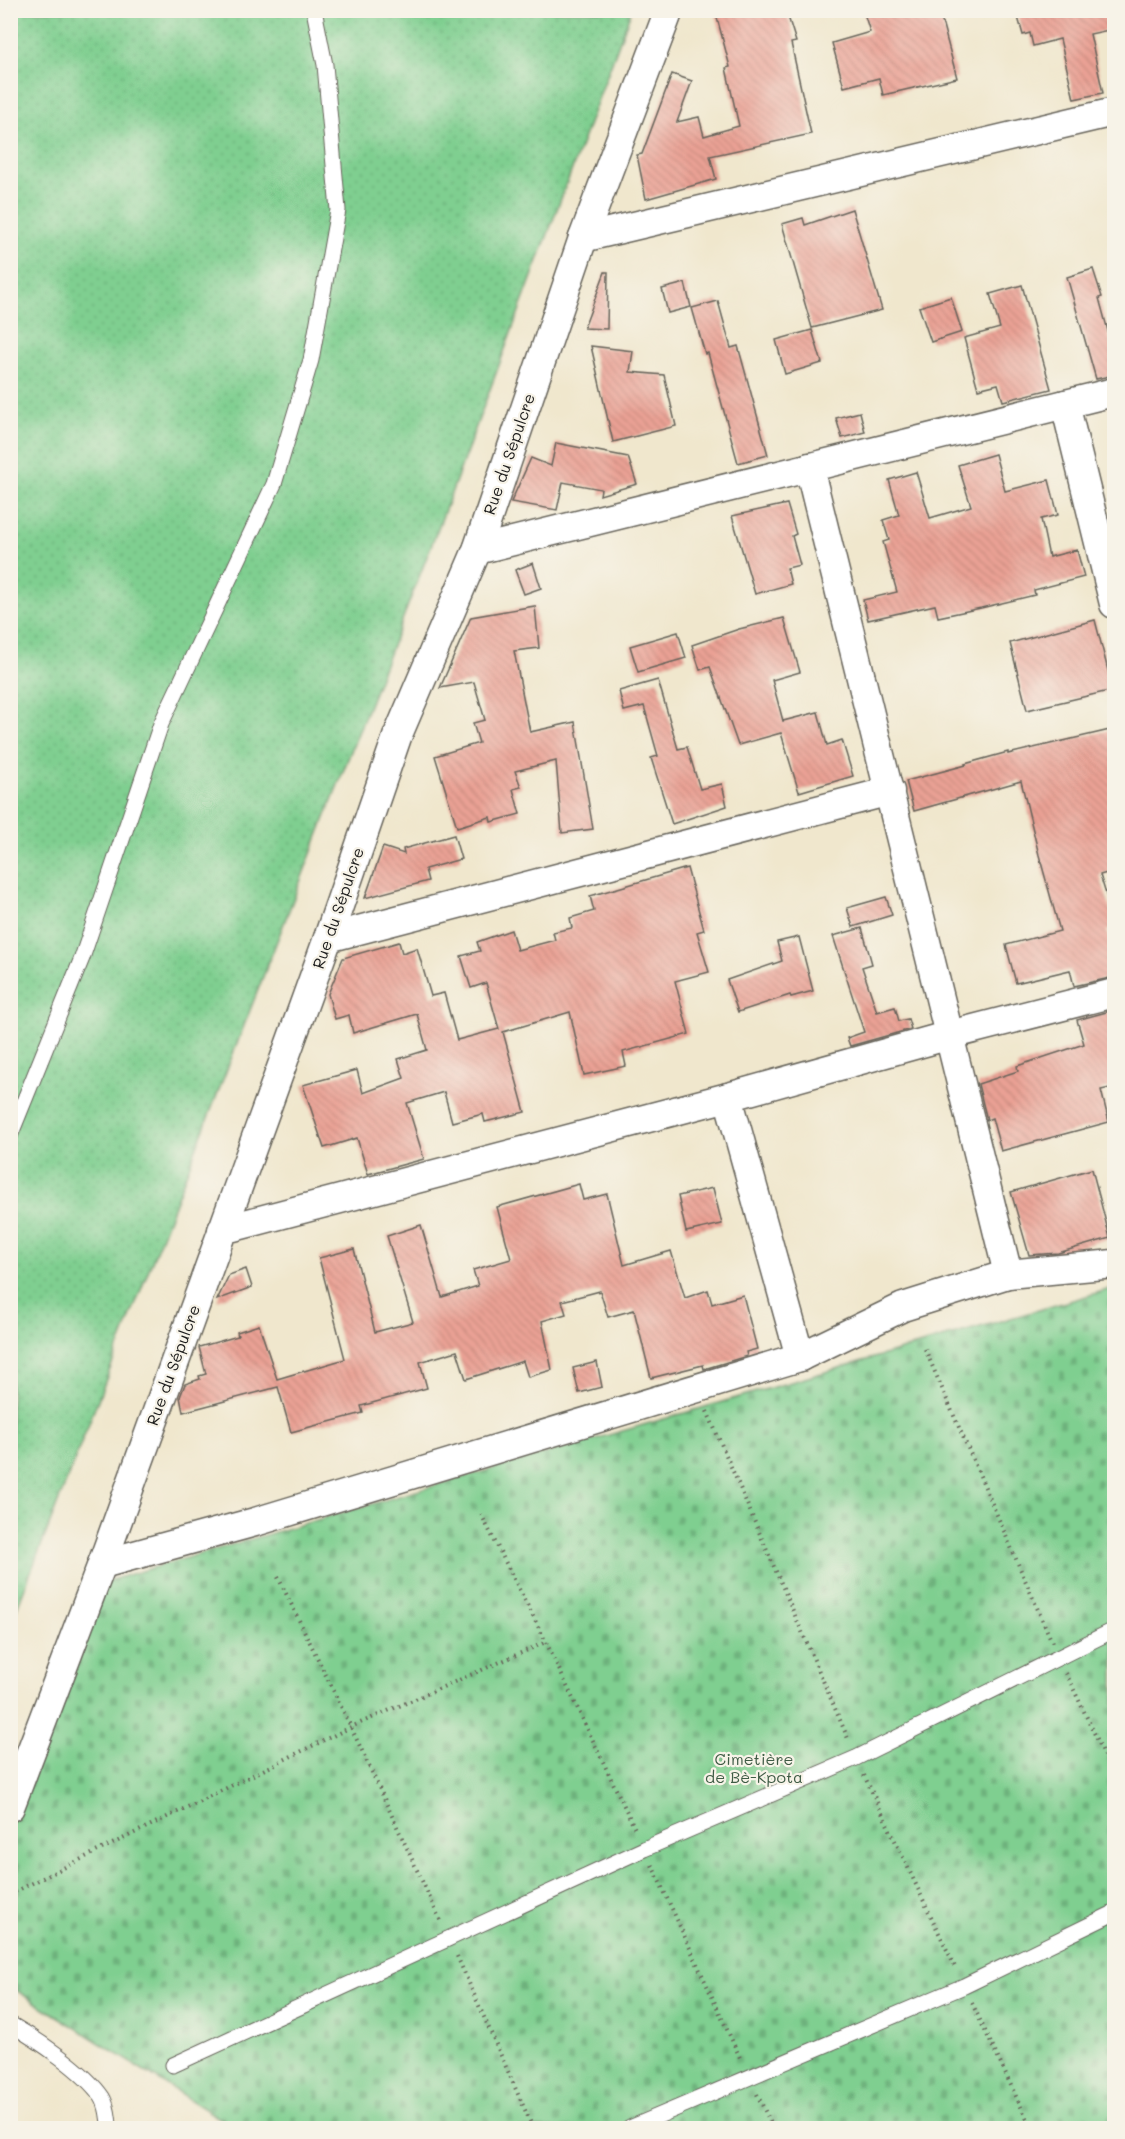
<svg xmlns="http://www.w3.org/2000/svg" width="1125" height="2139" font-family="Mali,sans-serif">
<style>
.grass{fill:url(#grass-dots);stroke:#4e7656;stroke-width:1.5}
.cemetery{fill:url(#cemetery-stones);stroke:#4e7656;stroke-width:1.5}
.building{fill:url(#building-back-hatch)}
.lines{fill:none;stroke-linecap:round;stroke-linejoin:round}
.service-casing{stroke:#66635a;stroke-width:17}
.minor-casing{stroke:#66635a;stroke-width:31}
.path{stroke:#66635a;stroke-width:4;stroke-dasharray:1.5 4.5;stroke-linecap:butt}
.service{stroke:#fff;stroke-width:15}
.minor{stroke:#fff;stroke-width:28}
.labels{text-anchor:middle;stroke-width:4.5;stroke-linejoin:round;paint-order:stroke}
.street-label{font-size:16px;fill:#1c1c1c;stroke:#f7f3e8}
.park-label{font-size:16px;fill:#3f5b45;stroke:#f7f3e8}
</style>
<defs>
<pattern id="grass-dots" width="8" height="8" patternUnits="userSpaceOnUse" patternTransform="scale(1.5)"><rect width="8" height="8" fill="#7fcf90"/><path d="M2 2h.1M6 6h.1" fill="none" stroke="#6db17c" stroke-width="1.8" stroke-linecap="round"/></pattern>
<pattern id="cemetery-stones" width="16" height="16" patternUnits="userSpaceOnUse" patternTransform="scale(1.5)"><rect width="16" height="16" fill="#7fcf90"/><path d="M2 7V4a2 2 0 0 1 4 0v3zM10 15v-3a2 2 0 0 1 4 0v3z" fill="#6db17c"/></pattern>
<pattern id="building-back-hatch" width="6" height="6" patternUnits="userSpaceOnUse" patternTransform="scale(1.5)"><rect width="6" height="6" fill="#eaa194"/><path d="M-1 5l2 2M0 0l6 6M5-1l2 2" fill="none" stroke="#c88a7f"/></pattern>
</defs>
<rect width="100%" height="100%" fill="#f7f3e8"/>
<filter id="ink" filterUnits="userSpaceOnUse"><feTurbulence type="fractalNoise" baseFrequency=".0167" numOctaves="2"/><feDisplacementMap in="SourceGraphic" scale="12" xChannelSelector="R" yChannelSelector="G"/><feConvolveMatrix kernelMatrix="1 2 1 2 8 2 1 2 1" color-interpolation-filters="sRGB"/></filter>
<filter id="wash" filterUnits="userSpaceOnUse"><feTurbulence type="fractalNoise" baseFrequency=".008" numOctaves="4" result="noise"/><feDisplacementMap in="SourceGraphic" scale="24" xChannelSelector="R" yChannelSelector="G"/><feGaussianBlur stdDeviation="1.35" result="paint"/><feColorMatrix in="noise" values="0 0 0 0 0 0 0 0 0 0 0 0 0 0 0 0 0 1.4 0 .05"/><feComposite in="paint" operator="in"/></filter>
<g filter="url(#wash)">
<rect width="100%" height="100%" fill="#f0e7cd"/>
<path class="grass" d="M 11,11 L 631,11 L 442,518 L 11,1623 Z"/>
<path class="cemetery" d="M 1114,1288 L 1114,2128 L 235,2128 L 11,1987 L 10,1828 L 107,1581 Z"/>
<g id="blocks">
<g class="building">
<path d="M 715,10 L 786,10 L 796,42 L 791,43 L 811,134 L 710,156 L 716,179 L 646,199 L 637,155 L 642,154 L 672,74 L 692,81 L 677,122 L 699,117 L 704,136 L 739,126 L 726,68 L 730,67 Z"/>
<path d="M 863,10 L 939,10 L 957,78 L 883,95 L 879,78 L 844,87 L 832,43 L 870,32 Z"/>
<path d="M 1016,10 L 1105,10 L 1109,30 L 1090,34 L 1103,93 L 1074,99 L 1060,39 L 1033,46 L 1030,33 L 1023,35 Z"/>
<path d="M 852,209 L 882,310 L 812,328 L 782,224 L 803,218 L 805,225 Z"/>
<path d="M 1093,269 L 1102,297 L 1099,298 L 1114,353 L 1114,375 L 1096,379 L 1067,277 Z"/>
<path d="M 605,272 L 608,272 L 607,329 L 584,328 Z"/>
<path d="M 685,283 L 691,307 L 668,313 L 662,289 Z"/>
<path d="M 1022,285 L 1051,389 L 1003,401 L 998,384 L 978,389 L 964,338 L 1000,328 L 990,294 Z"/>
<path d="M 951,297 L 962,332 L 931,342 L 919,307 Z"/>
<path d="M 718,301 L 731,348 L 738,346 L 768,455 L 738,463 L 708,353 L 705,354 L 692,308 Z"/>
<path d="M 812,330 L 822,363 L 785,374 L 776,340 Z"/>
<path d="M 591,346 L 633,351 L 630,372 L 664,375 L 676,426 L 613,442 Z"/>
<path d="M 860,412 L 865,432 L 842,438 L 836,418 Z"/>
<path d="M 556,443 L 628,457 L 637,484 L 600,495 L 601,489 L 563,482 L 557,510 L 511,502 L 531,458 L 551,466 Z"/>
<path d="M 995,454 L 1005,491 L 1049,480 L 1058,515 L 1041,519 L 1049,557 L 1077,550 L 1084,577 L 1034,590 L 1035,595 L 981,608 L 938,617 L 935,605 L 868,620 L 863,600 L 897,592 L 883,542 L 889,540 L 883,520 L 899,515 L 889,480 L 916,472 L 930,518 L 971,506 L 958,465 Z"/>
<path d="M 787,504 L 796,534 L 792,536 L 800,565 L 787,568 L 791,584 L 755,594 L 732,516 Z"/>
<path d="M 533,563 L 541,588 L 524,594 L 515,570 Z"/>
<path d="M 535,606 L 539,648 L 514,651 L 530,732 L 575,722 L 593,829 L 562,833 L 556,761 L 515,771 L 521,787 L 513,789 L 520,814 L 491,822 L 490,817 L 457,827 L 435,756 L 479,743 L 473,723 L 485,720 L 474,682 L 440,688 L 471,617 Z"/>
<path d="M 784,618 L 800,672 L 772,680 L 783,721 L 818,712 L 827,745 L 842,740 L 853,776 L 799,792 L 781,733 L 738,745 L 710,667 L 700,670 L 692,645 L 739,629 Z"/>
<path d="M 1095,620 L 1113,690 L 1027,710 L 1010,643 Z"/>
<path d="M 678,632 L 686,658 L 638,672 L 630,646 Z"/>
<path d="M 658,680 L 678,749 L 687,747 L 700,789 L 722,784 L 727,806 L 672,824 L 651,758 L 658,756 L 644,706 L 624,711 L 619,691 Z"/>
<path d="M 1114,729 L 1114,871 L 1100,875 L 1114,920 L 1114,928 L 1107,931 L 1114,953 L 1114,977 L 1074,986 L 1070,970 L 1016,983 L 1006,945 L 1060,931 L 1039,855 L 1021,781 L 914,811 L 906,781 L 966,765 L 965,764 L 1008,752 L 1008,754 Z"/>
<path d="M 454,835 L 461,859 L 425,869 L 428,881 L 365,898 L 383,847 L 404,854 L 403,849 Z"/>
<path d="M 687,868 L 704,930 L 697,932 L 709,972 L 675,981 L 689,1034 L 623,1052 L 626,1066 L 584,1075 L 570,1012 L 503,1032 L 525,1112 L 485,1122 L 483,1114 L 452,1122 L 444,1092 L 407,1103 L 424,1159 L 368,1174 L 357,1138 L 324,1148 L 303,1085 L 357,1070 L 363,1093 L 404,1078 L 398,1059 L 427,1050 L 417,1014 L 353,1033 L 349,1015 L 335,1019 L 328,994 L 343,958 L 399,942 L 402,953 L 417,948 L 431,996 L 444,993 L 457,1040 L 499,1029 L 486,983 L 471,988 L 461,956 L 480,951 L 477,942 L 511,930 L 517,950 L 555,940 L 553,932 L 572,928 L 570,918 L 594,911 L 590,896 Z"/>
<path d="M 886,897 L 892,915 L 853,927 L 847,908 Z"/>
<path d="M 862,928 L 872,964 L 862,967 L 877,1012 L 895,1007 L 899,1021 L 908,1019 L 911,1029 L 850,1046 L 847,1038 L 864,1032 L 833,936 Z"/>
<path d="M 799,937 L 813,991 L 791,997 L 790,995 L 738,1012 L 727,980 L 782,961 L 777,942 Z"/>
<path d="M 1114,1010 L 1114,1087 L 1101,1090 L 1109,1122 L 1001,1151 L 992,1118 L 987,1120 L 978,1084 L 1018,1071 L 1017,1066 L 1084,1044 L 1077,1020 Z"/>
<path d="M 1092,1169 L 1110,1238 L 1058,1253 L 1029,1255 L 1011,1192 Z"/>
<path d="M 579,1184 L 583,1200 L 607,1194 L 624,1265 L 671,1251 L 685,1298 L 708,1290 L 712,1304 L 743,1295 L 757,1349 L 746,1352 L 747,1356 L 704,1369 L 703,1365 L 651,1378 L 634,1310 L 608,1317 L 600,1291 L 562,1301 L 566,1314 L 542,1321 L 552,1370 L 528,1377 L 523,1361 L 466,1379 L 457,1351 L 420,1362 L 427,1388 L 361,1406 L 363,1413 L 291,1432 L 278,1387 L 183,1412 L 180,1397 L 185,1384 L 200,1379 L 199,1376 L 206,1374 L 199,1347 L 238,1336 L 237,1332 L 259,1325 L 277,1379 L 345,1359 L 319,1258 L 354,1249 L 375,1332 L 413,1322 L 387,1236 L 421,1225 L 442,1297 L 478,1286 L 473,1270 L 511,1259 L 497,1207 Z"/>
<path d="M 713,1188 L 722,1224 L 686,1232 L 678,1196 Z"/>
<path d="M 246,1269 L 252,1287 L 217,1300 L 229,1275 Z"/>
<path d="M 597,1362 L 602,1387 L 579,1393 L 573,1368 Z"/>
</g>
</g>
</g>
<g filter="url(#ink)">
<use href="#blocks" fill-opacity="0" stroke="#66635a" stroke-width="1.5"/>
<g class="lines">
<defs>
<g id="service">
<path d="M 10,1136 L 82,958 L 161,724 L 274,484 L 311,360 L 338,210 L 325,65 L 314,10"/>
<path d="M 10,2024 C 38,2040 84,2071 102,2097 C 107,2105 109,2119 109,2128"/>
<path d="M 173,2065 L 644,1849 L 856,1758 L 1114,1630"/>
<path d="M 630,2128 L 964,1986 L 1114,1913"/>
</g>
<g id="minor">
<path d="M 583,238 L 1114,112"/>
<path d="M 1065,404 L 1114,604"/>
<path d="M 809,467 L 1008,1274"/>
<path d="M 477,550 L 1114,392"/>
<path d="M 328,938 L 890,791"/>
<path d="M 728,1097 L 800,1357"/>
<path d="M 222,1230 L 728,1097 L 950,1035 L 1114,993"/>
<path d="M 102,1564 L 255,1522 L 800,1357 L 903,1307 L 1008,1274 L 1114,1264"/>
<path d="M 10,1807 L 102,1564 L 328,938 L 397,737 L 477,550 L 583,238 L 669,10"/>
</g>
</defs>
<use href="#service" class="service-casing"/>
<use href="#minor" class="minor-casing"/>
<g class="path">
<path d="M 925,1349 L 1052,1642"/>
<path d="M 707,1411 L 849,1741"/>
<path d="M 481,1514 L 546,1642 L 636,1831"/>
<path d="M 278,1577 L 351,1727 L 441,1922"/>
<path d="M 1066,1673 L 1114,1775"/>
<path d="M 864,1775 L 956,1969"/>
<path d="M 652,1865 L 741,2060"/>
<path d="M 10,1894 L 351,1727 L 546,1642"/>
<path d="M 457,1956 L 533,2128"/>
<path d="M 972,2003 L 1031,2128"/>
<path d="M 757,2094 L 773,2128"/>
</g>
<use href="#service" class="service"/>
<use href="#minor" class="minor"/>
</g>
</g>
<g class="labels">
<g class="street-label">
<text transform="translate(509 454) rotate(-71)" y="6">Rue du Sépulcre</text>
<text transform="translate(338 908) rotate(-71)" y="6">Rue du Sépulcre</text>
<text transform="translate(173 1365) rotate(-70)" y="6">Rue du Sépulcre</text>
</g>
<g class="park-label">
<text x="754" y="1765">Cimetière<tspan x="754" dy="18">de Bè-Kpota</tspan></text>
</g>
</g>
<rect width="1125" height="2139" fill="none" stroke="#f7f3e8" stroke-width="36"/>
</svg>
